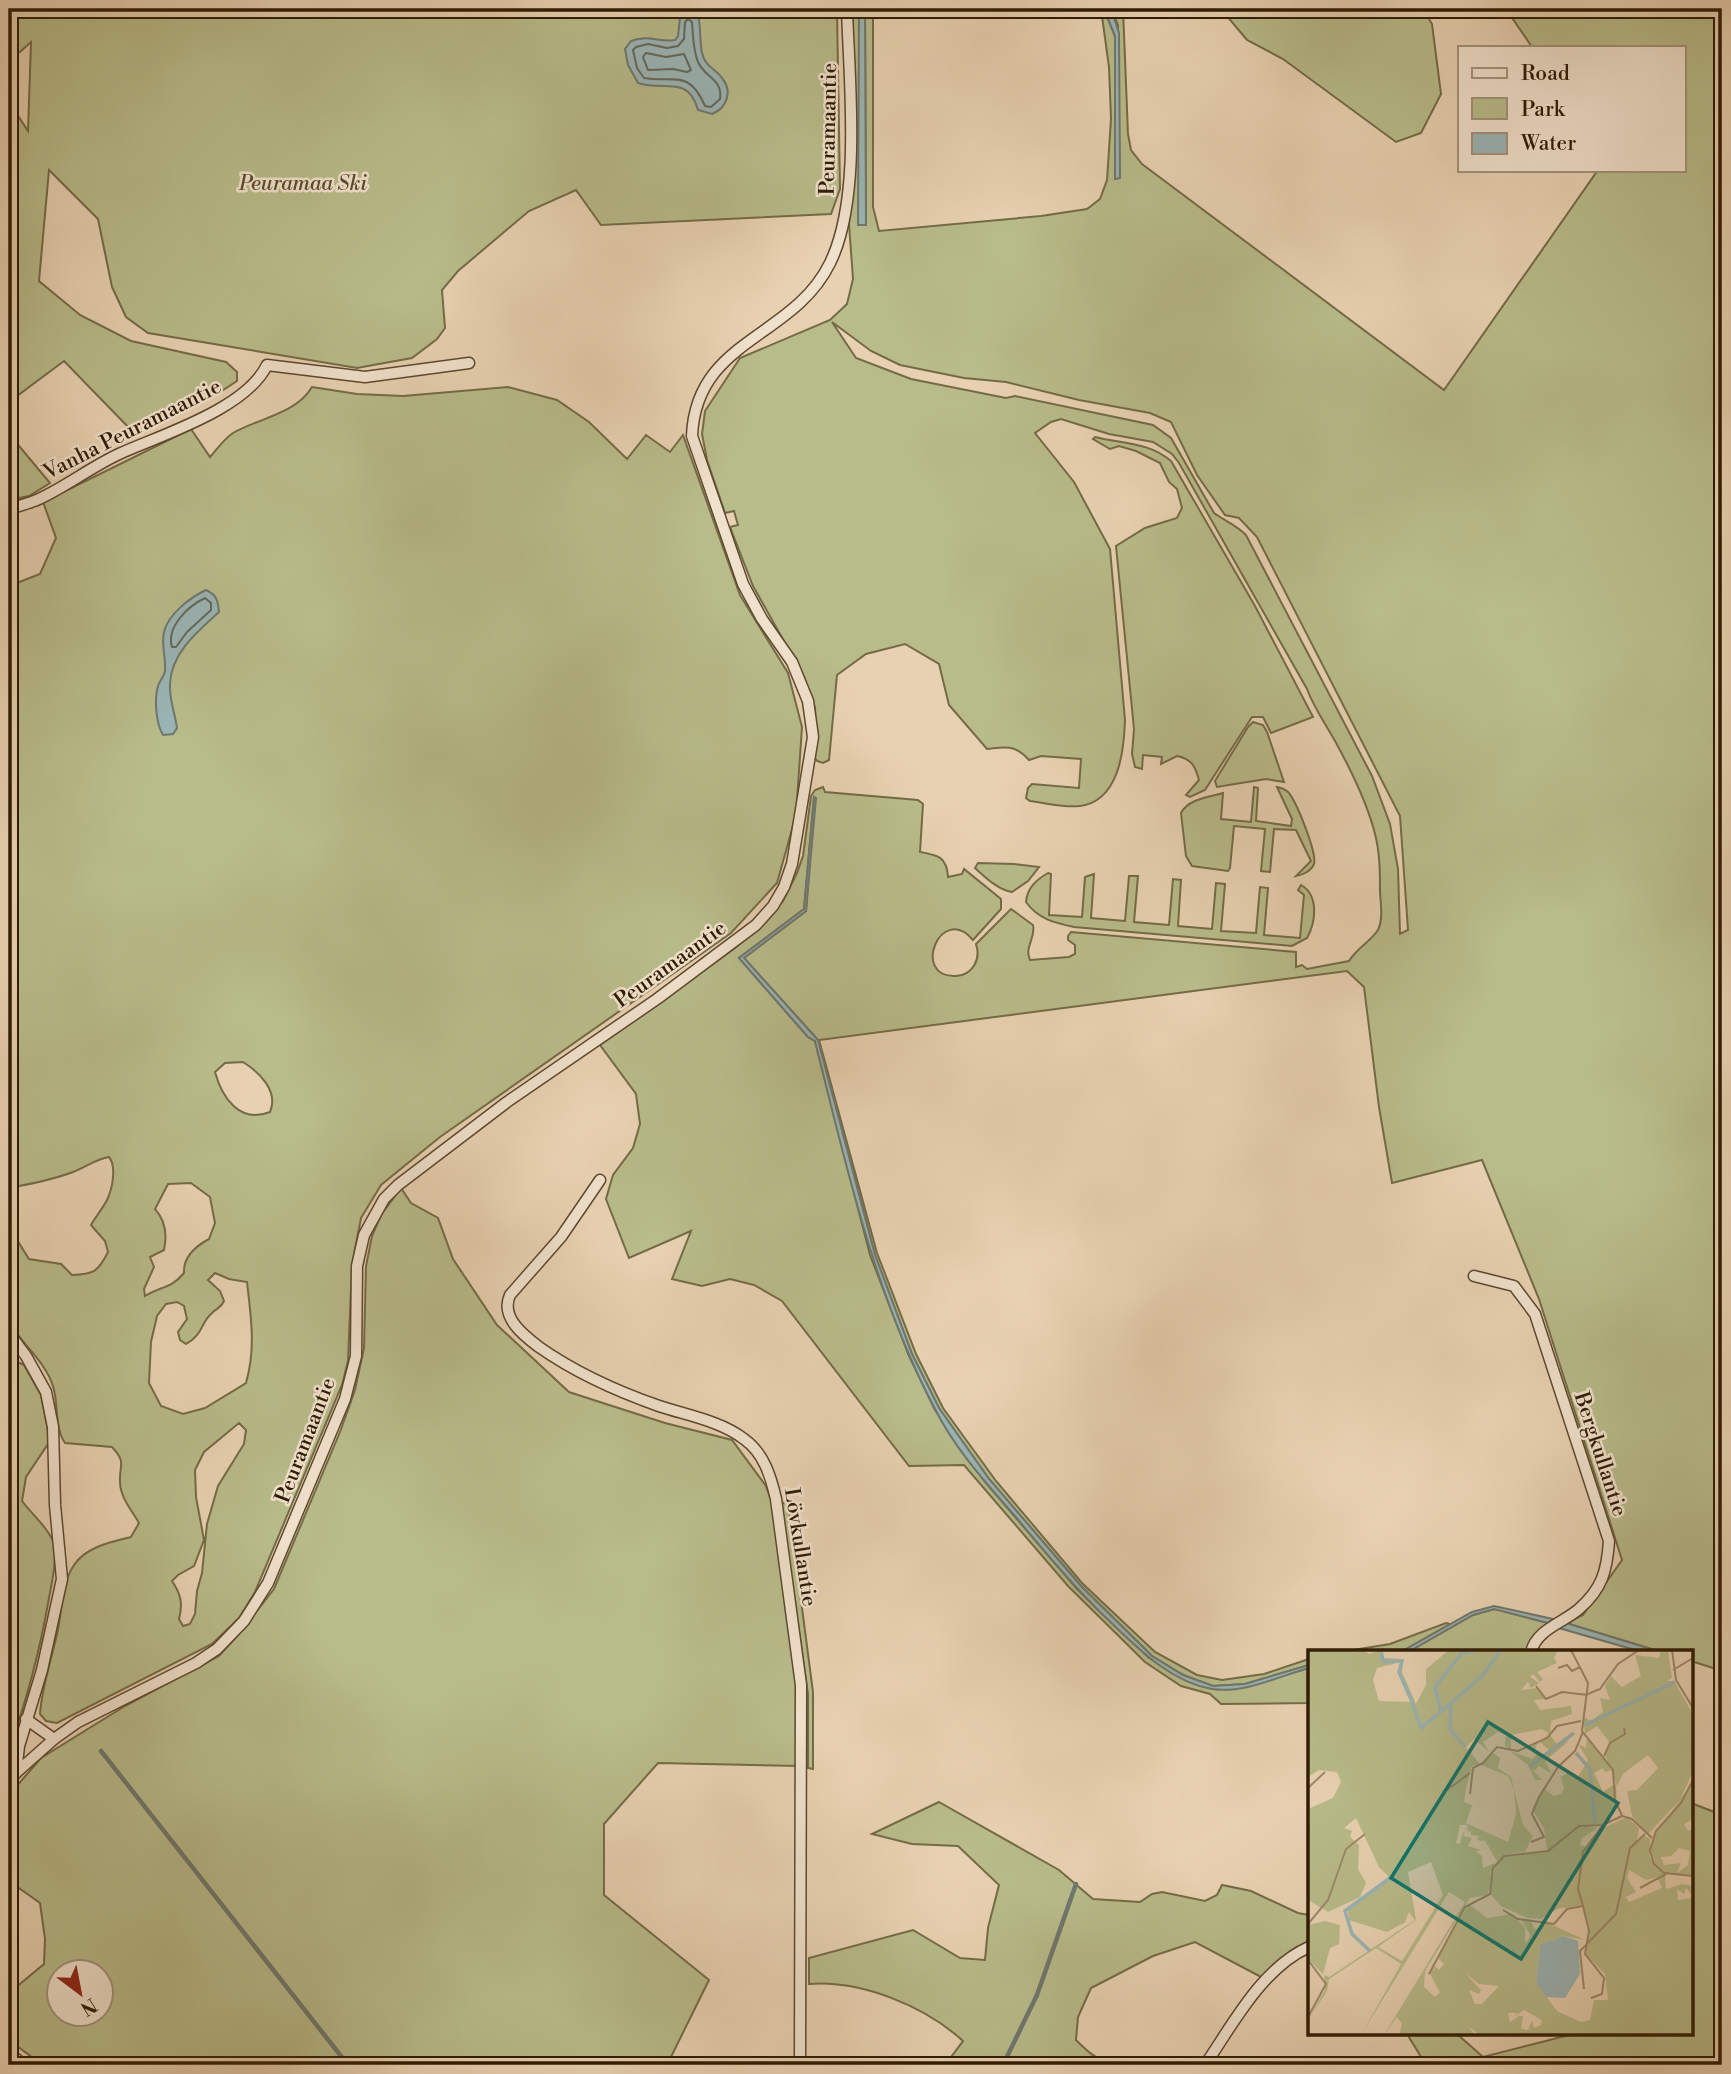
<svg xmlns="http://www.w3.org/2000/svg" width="1731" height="2074" font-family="'Libre Bodoni',serif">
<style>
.green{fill:#b8bb8a;stroke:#746b46;stroke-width:2;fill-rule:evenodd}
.water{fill:#9ab5b5;stroke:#6f776e;stroke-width:2}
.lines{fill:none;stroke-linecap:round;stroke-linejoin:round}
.shore{stroke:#64685c;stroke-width:2}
.stream{stroke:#6f776e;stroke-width:4.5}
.minor-casing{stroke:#5d482e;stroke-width:13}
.minor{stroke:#f0e1cc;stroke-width:10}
.labels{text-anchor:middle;stroke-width:5;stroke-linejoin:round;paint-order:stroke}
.street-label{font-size:21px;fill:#2f1b03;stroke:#f0e1cc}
.park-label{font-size:21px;font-style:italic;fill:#584b2c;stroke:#f0e1cc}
.inset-river{fill:none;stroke:#9ab5b5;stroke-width:3.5}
.inset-road{fill:none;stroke:#9e886b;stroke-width:2}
.view{fill:#0f766e;fill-opacity:0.15;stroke:#0f766e;stroke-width:3.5}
.inset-edge{fill:none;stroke:#2f1b03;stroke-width:3.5}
</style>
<rect width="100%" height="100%" fill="#e8d1b1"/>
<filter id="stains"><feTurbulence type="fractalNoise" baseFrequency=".00286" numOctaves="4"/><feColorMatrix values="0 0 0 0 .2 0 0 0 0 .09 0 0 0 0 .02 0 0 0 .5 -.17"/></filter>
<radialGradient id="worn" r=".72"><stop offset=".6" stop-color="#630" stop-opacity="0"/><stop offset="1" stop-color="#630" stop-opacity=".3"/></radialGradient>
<g class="green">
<path d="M 9,9 L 837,9 L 840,189 L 831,214 L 601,225 L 576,190 L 529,211 L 458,271 L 442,290 L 445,328 L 437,339 L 412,358 L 357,368 L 148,333 L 126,317 L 112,287 L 98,219 L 49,170 L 39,281 L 80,315 L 131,341 L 226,362 L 237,372 L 237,381 C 205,403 170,419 134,433 L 64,361 L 9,402 L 9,102 L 28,131 L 31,42 L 20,52 L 9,56 Z"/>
<path d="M 853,9 L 859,9 L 859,225 L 866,224 L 865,9 L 873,9 L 873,207 L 879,231 L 1041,216 L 1087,209 L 1100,199 L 1107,180 L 1111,119 L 1109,67 L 1101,9 L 1104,9 L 1115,36 L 1115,178 L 1118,25 L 1111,9 L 1123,9 L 1128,134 L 1131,150 L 1142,164 L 1444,390 L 1598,170 L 1684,170 L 1684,47 L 1532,47 L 1506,9 L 1722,9 L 1722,1671 L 1691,1661 L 1691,1652 L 1661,1652 L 1566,1623 L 1583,1615 L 1622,1560 L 1539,1299 L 1482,1160 L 1392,1183 L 1379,1107 L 1364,987 L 1347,971 L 819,1040 L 877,1253 L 916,1354 L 943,1408 L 996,1481 L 1082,1583 L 1155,1652 L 1197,1675 L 1222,1680 L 1264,1674 L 1309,1659 L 1309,1665 L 1245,1684 L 1213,1686 L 1183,1675 L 1152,1656 L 1081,1586 L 989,1479 L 939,1408 L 912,1354 L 875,1255 L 818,1040 L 744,958 L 806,911 L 814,797 L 804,909 L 739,958 L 808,1037 L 815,1041 L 870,1255 L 909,1356 L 935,1410 L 985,1482 L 1077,1589 L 1149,1658 L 1212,1689 L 1245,1687 L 1309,1668 L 1309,1703 L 1221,1704 L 1210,1694 L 1181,1686 L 1145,1662 L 1068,1586 L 964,1465 L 909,1466 L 782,1301 L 754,1285 L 730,1279 L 702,1286 L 672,1279 L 691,1231 L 629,1258 L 606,1199 L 613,1175 L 633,1148 L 640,1124 L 636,1094 L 600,1045 L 735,948 L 766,921 L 783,901 L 797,873 L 803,856 L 811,796 L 815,790 L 823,787 L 825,792 L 918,800 L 923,804 L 920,852 C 938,855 947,857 948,877 L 962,874 L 964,869 L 1001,899 L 1001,909 L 973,940 C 941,902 910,978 956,976 C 973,975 981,959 976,944 L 1011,909 L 1033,925 C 1036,938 1024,947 1030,960 L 1069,957 L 1075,954 L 1075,945 L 1068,940 L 1068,936 L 1071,932 L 1296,952 L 1296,967 L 1302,965 L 1307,969 L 1349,961 C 1357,948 1370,942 1378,930 C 1383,920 1381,904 1380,893 C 1380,873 1380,853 1375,834 C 1367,802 1351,770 1335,741 C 1325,723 1314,708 1307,689 L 1179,463 L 1172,454 L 1153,442 L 1109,434 L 1061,419 L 1051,422 L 1035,433 L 1074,482 L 1110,549 L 1125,720 C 1124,751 1119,801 1080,806 C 1064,808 1045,803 1030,801 L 1026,798 L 1028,788 L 1032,784 L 1079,788 L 1081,759 L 1041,756 L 1029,760 C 1014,744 1007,747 987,749 L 949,705 L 939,664 L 905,644 L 866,654 L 837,675 L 829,760 L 823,763 L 817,761 L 814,756 L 816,735 L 815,708 L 804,677 L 753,586 L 730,527 L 738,525 L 734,511 L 725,513 L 707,460 L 702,434 L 705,411 L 740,358 L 830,320 L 847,304 L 853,279 L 849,224 L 853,159 ZM 832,322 L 871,351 L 900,365 L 964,378 L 1006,382 L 1079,400 L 1150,413 L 1171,422 L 1197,475 L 1225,515 L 1239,518 L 1257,537 L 1400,816 L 1408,930 L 1400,934 L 1398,869 L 1390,824 L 1372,776 L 1246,535 C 1236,525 1225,521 1214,513 L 1171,438 L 1153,425 L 1015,396 L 1006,398 L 911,379 L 856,358 Z"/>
<path d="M 1221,9 L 1423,9 L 1432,24 L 1441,94 L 1421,133 L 1396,142 L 1283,59 L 1247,40 Z"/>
<path d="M 312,387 L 357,394 L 403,396 L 508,387 L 557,400 L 589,422 L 627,459 L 646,435 L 670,452 L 683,435 L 740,595 L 788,673 L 802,727 L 796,815 L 777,883 L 731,933 L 440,1137 L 381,1185 L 361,1218 L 352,1265 L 348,1361 L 342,1385 L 255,1592 L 239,1618 L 212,1644 L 57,1723 L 46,1721 L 40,1714 C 42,1686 51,1661 57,1634 C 62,1613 61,1584 74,1565 C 86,1547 111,1542 131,1537 L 139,1523 C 132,1511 120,1497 120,1482 C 119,1464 127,1463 112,1447 L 65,1443 C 54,1427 59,1405 53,1386 C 45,1361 23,1346 11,1324 C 5,1314 9,1244 9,1227 L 29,1259 L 61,1264 L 72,1275 C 94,1274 98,1272 108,1252 L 105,1241 L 91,1225 C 95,1217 108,1202 109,1195 C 113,1185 116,1165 109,1157 C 96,1159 86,1167 73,1172 C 52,1180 31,1184 9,1188 L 9,586 L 40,574 L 56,538 L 43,502 L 191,429 L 210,457 C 217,449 224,439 233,433 C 259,418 296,414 312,387 ZM 243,1062 C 259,1072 279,1091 270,1112 C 240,1124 222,1098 215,1072 L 225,1063 ZM 191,1183 L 210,1197 L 215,1223 L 209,1239 C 196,1246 183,1257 184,1273 C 171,1289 161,1286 145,1296 L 144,1289 L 154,1267 L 150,1257 L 164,1250 C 167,1236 166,1221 155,1209 L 168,1184 ZM 215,1273 L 229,1279 L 247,1282 C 251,1318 256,1348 246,1383 L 205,1408 L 183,1414 L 161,1406 L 149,1383 L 151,1342 L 157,1316 L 166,1304 L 177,1302 L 184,1306 L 187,1319 L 178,1332 L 180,1340 L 186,1344 C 204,1334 200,1323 212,1313 C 218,1307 221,1308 224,1301 L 220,1291 L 208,1280 ZM 239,1423 L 246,1430 L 244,1444 L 218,1486 L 207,1524 L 202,1573 L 197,1591 L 195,1614 L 190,1624 L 183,1626 L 179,1619 C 183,1604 181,1594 172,1581 L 178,1575 L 194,1566 L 204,1540 L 196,1497 L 195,1470 L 204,1452 Z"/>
<path d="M 9,434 L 50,483 L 29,496 L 9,500 Z"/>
<path d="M 1095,437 C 1122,444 1149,442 1171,461 L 1255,606 L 1313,717 L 1271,733 L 1263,717 L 1252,717 L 1205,790 L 1190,797 L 1186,795 L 1199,780 C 1195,766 1192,759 1177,756 L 1161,764 L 1162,757 L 1143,755 L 1142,769 L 1135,767 L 1132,754 L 1134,729 L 1116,546 L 1145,528 L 1177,518 L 1182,508 L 1177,489 L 1169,482 L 1160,463 L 1136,451 L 1119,446 L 1110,449 L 1093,439 Z"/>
<path d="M 1253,722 L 1263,725 L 1267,732 L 1284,782 L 1266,779 L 1217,787 L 1215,781 L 1248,727 Z"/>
<path d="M 1254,787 L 1258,788 L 1256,821 L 1291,826 L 1292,819 L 1277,787 C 1282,788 1283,788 1287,791 C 1296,799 1317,853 1314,864 C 1311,871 1303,875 1296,876 L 1311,861 L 1296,830 L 1274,829 L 1270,872 L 1261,871 L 1265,829 L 1234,826 L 1230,868 L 1228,871 L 1192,866 L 1186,856 L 1181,813 C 1188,799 1209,797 1223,793 L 1221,819 L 1251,822 Z"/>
<path d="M 978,863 L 1014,864 L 1039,867 L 1028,881 L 1012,892 C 998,890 985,877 975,868 Z"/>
<path d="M 1048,873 L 1051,874 L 1049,915 L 1082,917 L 1085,877 L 1094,874 L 1091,918 L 1125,921 L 1129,876 L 1138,876 L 1134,922 L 1169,925 L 1173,879 L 1181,880 L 1178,926 L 1212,929 L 1216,883 L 1225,884 L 1221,931 L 1256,933 L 1260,887 L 1268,888 L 1264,935 L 1300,938 L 1304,895 L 1298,890 L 1301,885 C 1319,895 1316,922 1307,938 L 1292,946 L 1074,927 C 1055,923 1038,919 1026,902 C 1027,888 1036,880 1048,873 Z"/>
<path d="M 401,1188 L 411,1203 L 438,1218 L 453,1259 L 497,1325 L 569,1392 L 665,1423 L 732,1440 L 766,1486 L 773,1506 L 797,1683 L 799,1766 L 658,1763 L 604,1824 L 604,1895 L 709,1980 L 667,2065 L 38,2065 L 33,2058 L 9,2040 L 9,1993 L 44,1964 L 45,1939 L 40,1903 L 9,1881 L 9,1795 L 41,1758 L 125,1706 L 219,1656 L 238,1635 L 274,1589 L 340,1432 L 355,1390 L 364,1348 L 366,1266 L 372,1236 L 381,1215 ZM 60,1972 L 102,1972 L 102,2014 L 60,2014 Z"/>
<path d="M 9,1358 L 24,1365 L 41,1395 L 50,1441 L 26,1477 L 22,1501 C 31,1513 50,1530 54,1544 C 57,1560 52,1582 49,1598 C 40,1650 27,1700 9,1749 Z"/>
<path d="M 788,1501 L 813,1692 L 813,1769 L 808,1768 L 808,1694 L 781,1504 Z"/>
<path d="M 1495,1609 L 1548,1623 L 1529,1647 L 1527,1652 L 1408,1652 L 1473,1615 Z"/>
<path d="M 1446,1623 L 1450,1624 L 1401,1652 L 1341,1652 L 1390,1644 Z"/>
<path d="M 939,1802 L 1059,1870 L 1093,1899 L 1140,1902 L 1152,1894 L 1162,1892 L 1205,1901 L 1217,1895 L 1222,1885 L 1251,1891 L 1298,1913 L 1309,1915 L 1309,1943 L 1263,1978 L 1195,1942 L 1153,1956 L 1091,1988 L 1078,2017 L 1076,2040 C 1086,2050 1096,2060 1111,2063 C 1124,2065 1140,2058 1152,2065 L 945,2065 L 963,2041 C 925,2006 861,1980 809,1984 L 809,1958 L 913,1930 L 960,1958 L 985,1960 L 988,1928 L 999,1885 L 958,1846 L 912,1844 L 872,1834 Z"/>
<path d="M 1691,1803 L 1722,1815 L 1722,2065 L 1426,2065 L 1407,2034 L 1457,2034 L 1483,2057 L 1573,2034 L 1691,2034 Z"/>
</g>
<g class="water">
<path d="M 681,9 L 696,9 C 702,22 699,39 702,53 C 705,67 715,68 722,78 C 733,91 727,108 712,114 L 698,110 C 688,74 664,92 638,83 L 628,65 L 625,49 L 631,41 C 650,34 659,43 675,40 L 678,36 Z"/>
<path d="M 859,9 L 865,9 L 866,225 L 858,225 Z"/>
<path d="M 1104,9 L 1111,9 L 1119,33 L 1120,178 L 1115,179 L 1115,36 Z"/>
<path d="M 206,590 C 217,595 218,601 219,612 C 198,631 171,653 170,684 C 169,699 175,713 177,728 L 173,734 L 163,735 C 156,724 154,699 158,686 C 160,680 164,677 165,671 C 166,658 161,644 164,632 C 168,614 191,597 206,590 Z"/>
<path d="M 814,797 L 816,798 L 806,911 L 744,958 L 818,1040 L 875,1255 L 912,1354 L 939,1408 L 989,1479 L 1081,1586 L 1152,1656 L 1183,1675 L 1213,1686 L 1245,1684 L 1309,1665 L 1309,1668 C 1279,1676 1244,1694 1212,1689 C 1166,1681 1132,1642 1100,1612 C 1070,1582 1043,1550 1016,1517 C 986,1483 954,1448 934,1407 C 874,1292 846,1166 815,1041 L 808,1037 L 739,958 L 804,909 Z"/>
<path d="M 1494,1606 L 1553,1619 L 1548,1623 L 1494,1609 L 1473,1615 L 1408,1652 L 1401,1652 L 1472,1612 Z"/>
<path d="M 1566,1623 L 1661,1652 L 1642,1652 L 1559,1628 Z"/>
</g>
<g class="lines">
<g class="shore">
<path d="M 688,19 L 692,22 C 693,35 693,50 698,62 C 705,78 723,79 720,99 L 711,107 L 705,106 C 689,69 675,83 644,78 L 637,68 L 633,50 L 636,47 L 648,44 L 667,48 L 678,46 L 684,39 L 685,22 Z"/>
<path d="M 646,53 L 666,57 L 684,54 L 691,70 L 687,72 L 673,69 L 648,70 L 643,57 Z"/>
<path d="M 205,598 L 211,603 L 211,610 L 187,632 L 176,647 L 172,647 C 166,627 188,606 205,598 Z"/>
</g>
<g class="stream">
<path d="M 101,1751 L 348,2065"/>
<path d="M 1003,2065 L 1037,1995 L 1076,1884"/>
</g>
<defs>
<g id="minor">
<path d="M 9,509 C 19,506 30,503 39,499 C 67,486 91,467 119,454 C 161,435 246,409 267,365 L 365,377 L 469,363"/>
<path d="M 600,1180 L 561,1237 L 510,1295 C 500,1317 523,1335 539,1347 C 576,1373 616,1391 659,1406 C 686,1415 721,1421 744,1439 C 764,1453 771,1477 776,1499 L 801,1685 L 800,2065"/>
<path d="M 1474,1276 L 1514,1286 L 1535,1314 L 1609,1541 C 1607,1571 1602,1589 1579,1609 C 1563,1623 1537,1629 1531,1652"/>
<path d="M 9,1333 L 26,1356 L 46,1392 L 53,1427 L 55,1505 L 62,1579 L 42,1670 L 19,1746 L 16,1773"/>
<path d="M 26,1719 L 54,1739"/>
<path d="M 9,1779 L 54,1739 L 78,1722 L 196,1663 L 217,1649 L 244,1621 L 268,1583 L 345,1399 L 356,1356 L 357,1266 L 364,1235 L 384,1199 L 398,1185 L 507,1102 L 657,999 L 756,925 L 773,906 L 784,887 L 792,864 L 813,737 L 808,701 L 792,662 L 762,619 L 743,584 L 692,436 C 696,339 793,339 830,263 C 862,198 849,81 847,9"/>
<path d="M 9,2053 L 24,2065"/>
<path d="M 1205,2065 C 1233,2024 1262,1968 1309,1947"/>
</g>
</defs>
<use href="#minor" class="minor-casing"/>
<use href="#minor" class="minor"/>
</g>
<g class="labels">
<g class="street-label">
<text transform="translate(828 129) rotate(-89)" y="7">Peuramaantie</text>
<text transform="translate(132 429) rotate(-27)" y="7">Vanha Peuramaantie</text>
<text transform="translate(670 964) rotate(-36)" y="7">Peuramaantie</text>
<text transform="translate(305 1440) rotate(-69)" y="7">Peuramaantie</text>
<text transform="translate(1601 1454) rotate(72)" y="7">Bergkullantie</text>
<text transform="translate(801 1547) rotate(81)" y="7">Lövkullantie</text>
</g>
<g class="park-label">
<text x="303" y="190">Peuramaa Ski</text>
</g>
</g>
<g transform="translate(1308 1650)">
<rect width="385" height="385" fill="#e8d1b1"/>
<path d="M 0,0 L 55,0 L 61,4 L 74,0 L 76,8 L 95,9 L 94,22 L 108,54 L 118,35 L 118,19 L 141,0 L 250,0 L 246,8 L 249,13 L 229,22 L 235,29 L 232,32 L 225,24 L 222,27 L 231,33 L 223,38 L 220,32 L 213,40 L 229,38 L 237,49 L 226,50 L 232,60 L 263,56 L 264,64 L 243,71 L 242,84 L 234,79 L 203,85 L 203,100 L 197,96 L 198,85 L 190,82 L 175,92 L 181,102 L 166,89 L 158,97 L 172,114 L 164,116 L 158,139 L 156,152 L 164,155 L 158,173 L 200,192 L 208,164 L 206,139 L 200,126 L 173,115 L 185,103 L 192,108 L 190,118 L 203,127 L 215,175 L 225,186 L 217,202 L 199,204 L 189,211 L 177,191 L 169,190 L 171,186 L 163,185 L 163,180 L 160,183 L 160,178 L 157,181 L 160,175 L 152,175 L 148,193 L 152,194 L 155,183 L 157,182 L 155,186 L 164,188 L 160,196 L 173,200 L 168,201 L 174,206 L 175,218 L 187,213 L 184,220 L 183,235 L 179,245 L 162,248 L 117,321 L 116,337 L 127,347 L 132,342 L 122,324 L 127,316 L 131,320 L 136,314 L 129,307 L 161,254 L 179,268 L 203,264 L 217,277 L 217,293 L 223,286 L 213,269 L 223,270 L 226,279 L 233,278 L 234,270 L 277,290 L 256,286 L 232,294 L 228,333 L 249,361 L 273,372 L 282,370 L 286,350 L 300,350 L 297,324 L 278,305 L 281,276 L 275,255 L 249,259 L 233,269 L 219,268 L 193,256 L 182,244 L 187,217 L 196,206 L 240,202 L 269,177 L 239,201 L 236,178 L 224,159 L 235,138 L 246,146 L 253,144 L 256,138 L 253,127 L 260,123 L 270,127 L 280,110 L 270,94 L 278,98 L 279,88 L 304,120 L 297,122 L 295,118 L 286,123 L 295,142 L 308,133 L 309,158 L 302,160 L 302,171 L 296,174 L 272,175 L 290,178 L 274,188 L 272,195 L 280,197 L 291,180 L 319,167 L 331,178 L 329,190 L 337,186 L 342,189 L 342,207 L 357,225 L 358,239 L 374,234 L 385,236 L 385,246 L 378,238 L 376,244 L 369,239 L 370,250 L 385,248 L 385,385 L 172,385 L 161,377 L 167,385 L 91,385 L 94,374 L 89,367 L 76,385 L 157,252 L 141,242 L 53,385 L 93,314 L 68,298 L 21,329 L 19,341 L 0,370 L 17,340 L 16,325 L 21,327 L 107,270 L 101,262 L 97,272 L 79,282 L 41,270 L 40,257 L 81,227 L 71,217 L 48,168 L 36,178 L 44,181 L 42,187 L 51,195 L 50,219 L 58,233 L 52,247 L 20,262 L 0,250 L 0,159 L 25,148 L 33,132 L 29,122 L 11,120 L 0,127 ZM 93,12 L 91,25 L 103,52 L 71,51 L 65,30 L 69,18 ZM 123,212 L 135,245 L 94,311 L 70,297 L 108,270 L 100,222 ZM 321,220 L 338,230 L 349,227 L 354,238 L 321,252 L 318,247 L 328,242 L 319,228 ZM 157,323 L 171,334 L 191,336 L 174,354 L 167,354 L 161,340 L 171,344 L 173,340 ZM 216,360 L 234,370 L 233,375 L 226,378 L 224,371 L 220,380 L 213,379 L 215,366 L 211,366 L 202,372 L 200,363 L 210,363 L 204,368 ZM 353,0 L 360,0 L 364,28 L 359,31 L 366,31 L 385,64 L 385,121 L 372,150 L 340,184 L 324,166 L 319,141 L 329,140 L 350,118 L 340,105 L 315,124 L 309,136 L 297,105 L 302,93 L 289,76 L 277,84 L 275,67 L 283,71 L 295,62 L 292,48 L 302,50 L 297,36 L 303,26 L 314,37 L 333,26 L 327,5 L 351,8 ZM 242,85 L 248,93 L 261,91 L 237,111 L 244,124 L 231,116 L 226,121 L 234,130 L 227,130 L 220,115 L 202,101 L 224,109 L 228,105 L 222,97 L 230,93 L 227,99 L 234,105 L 242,101 L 232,92 ZM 385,132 L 385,169 L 376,174 L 380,181 L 385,179 L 385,225 L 357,223 L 348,215 L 343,199 L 346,186 ZM 371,198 L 382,201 L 380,215 L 369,223 L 373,213 L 356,215 L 353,207 L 363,206 ZM 17,271 L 32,275 L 31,294 L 22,298 L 15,324 L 0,309 L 0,275 Z" fill="#b8bb8a" fill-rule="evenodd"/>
<path d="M 256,286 L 270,291 L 272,324 L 257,348 L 238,347 L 228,333 L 232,294 Z" fill="#9ab5b5"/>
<path class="inset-river" d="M 73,0 L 75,11 L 94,11 L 91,22 L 105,54M 105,54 L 113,78M 133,61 L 127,37 L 154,3 L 167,0M 277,75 L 367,32M 112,79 L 143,53M 157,97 L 142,79 L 143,53 L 173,27 L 193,0M 268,103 L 282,119 L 287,173M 221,117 L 266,83M 62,301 L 44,284 L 37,261 L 82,228"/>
<path class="inset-road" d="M 263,0 L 280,33 L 274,81 L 305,120 L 307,150 L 314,166 L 324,169 L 344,188M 364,0 L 368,30 L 385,58M 250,18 L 259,15 L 264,21 L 272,17M 365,20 L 385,8M 228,36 L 238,49 L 254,42 L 280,45M 280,44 L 292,39 L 310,14 L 331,0M 296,106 L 302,93 L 317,84 L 316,78M 385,130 L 373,153 L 348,181 L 342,200 L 346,214 L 356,223 L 385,226M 0,138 L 17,122M 139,140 L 162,123M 162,144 L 165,118 L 175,113 L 189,97 L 210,101 L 239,88 L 249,76 L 273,71M 223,192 L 236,187 L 224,164 L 231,147 L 250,117 L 267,101 L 275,82M 332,238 L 358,224M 275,256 L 281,281 L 277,304 L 296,328 L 294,344 L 283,348M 195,260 L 210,269 L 246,274 L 259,259 L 275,256 L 270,239 L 275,202 L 294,176M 0,274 L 20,250 L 38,199 L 57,184M 0,310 L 18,334 L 0,367M 121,324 L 157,257 L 182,244 L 185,218 L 196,206 L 240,201 L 271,176 L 295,175 L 314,166M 276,339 L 272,301 L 308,264 L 322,198 L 337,184"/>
<path class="view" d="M 180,72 L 310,153 L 213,309 L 83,228 Z"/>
<rect width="385" height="385" class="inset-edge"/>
</g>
<rect width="1731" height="2074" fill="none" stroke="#e8d1b1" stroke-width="35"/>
<rect x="10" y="10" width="1710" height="2053" fill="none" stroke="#2f1b03" stroke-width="3.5"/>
<rect x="18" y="18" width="1696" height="2039" fill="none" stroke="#2f1b03" stroke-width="2"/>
<rect x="1458" y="46" width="228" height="126" fill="#f0e1cc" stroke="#a3927c" stroke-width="2"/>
<rect x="1472" y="68" width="35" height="10" fill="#f0e1cc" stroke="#a3927c" stroke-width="2"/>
<text x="1521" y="80" font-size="21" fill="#2f1b03">Road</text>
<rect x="1472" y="98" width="35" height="21" fill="#b8bb8a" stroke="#a3927c" stroke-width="2"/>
<text x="1521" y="116" font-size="21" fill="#2f1b03">Park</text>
<rect x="1472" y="133" width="35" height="21" fill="#9ab5b5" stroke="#a3927c" stroke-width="2"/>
<text x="1521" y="150" font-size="21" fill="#2f1b03">Water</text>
<g transform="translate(80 1993) rotate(148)"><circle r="33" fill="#f0e1cc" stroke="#a3927c" stroke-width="2"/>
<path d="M0-5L12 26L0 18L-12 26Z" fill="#8f2418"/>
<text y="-10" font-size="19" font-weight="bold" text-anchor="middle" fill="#2f1b03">N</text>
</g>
<rect width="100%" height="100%" filter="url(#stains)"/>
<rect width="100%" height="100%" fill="url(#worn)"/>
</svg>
